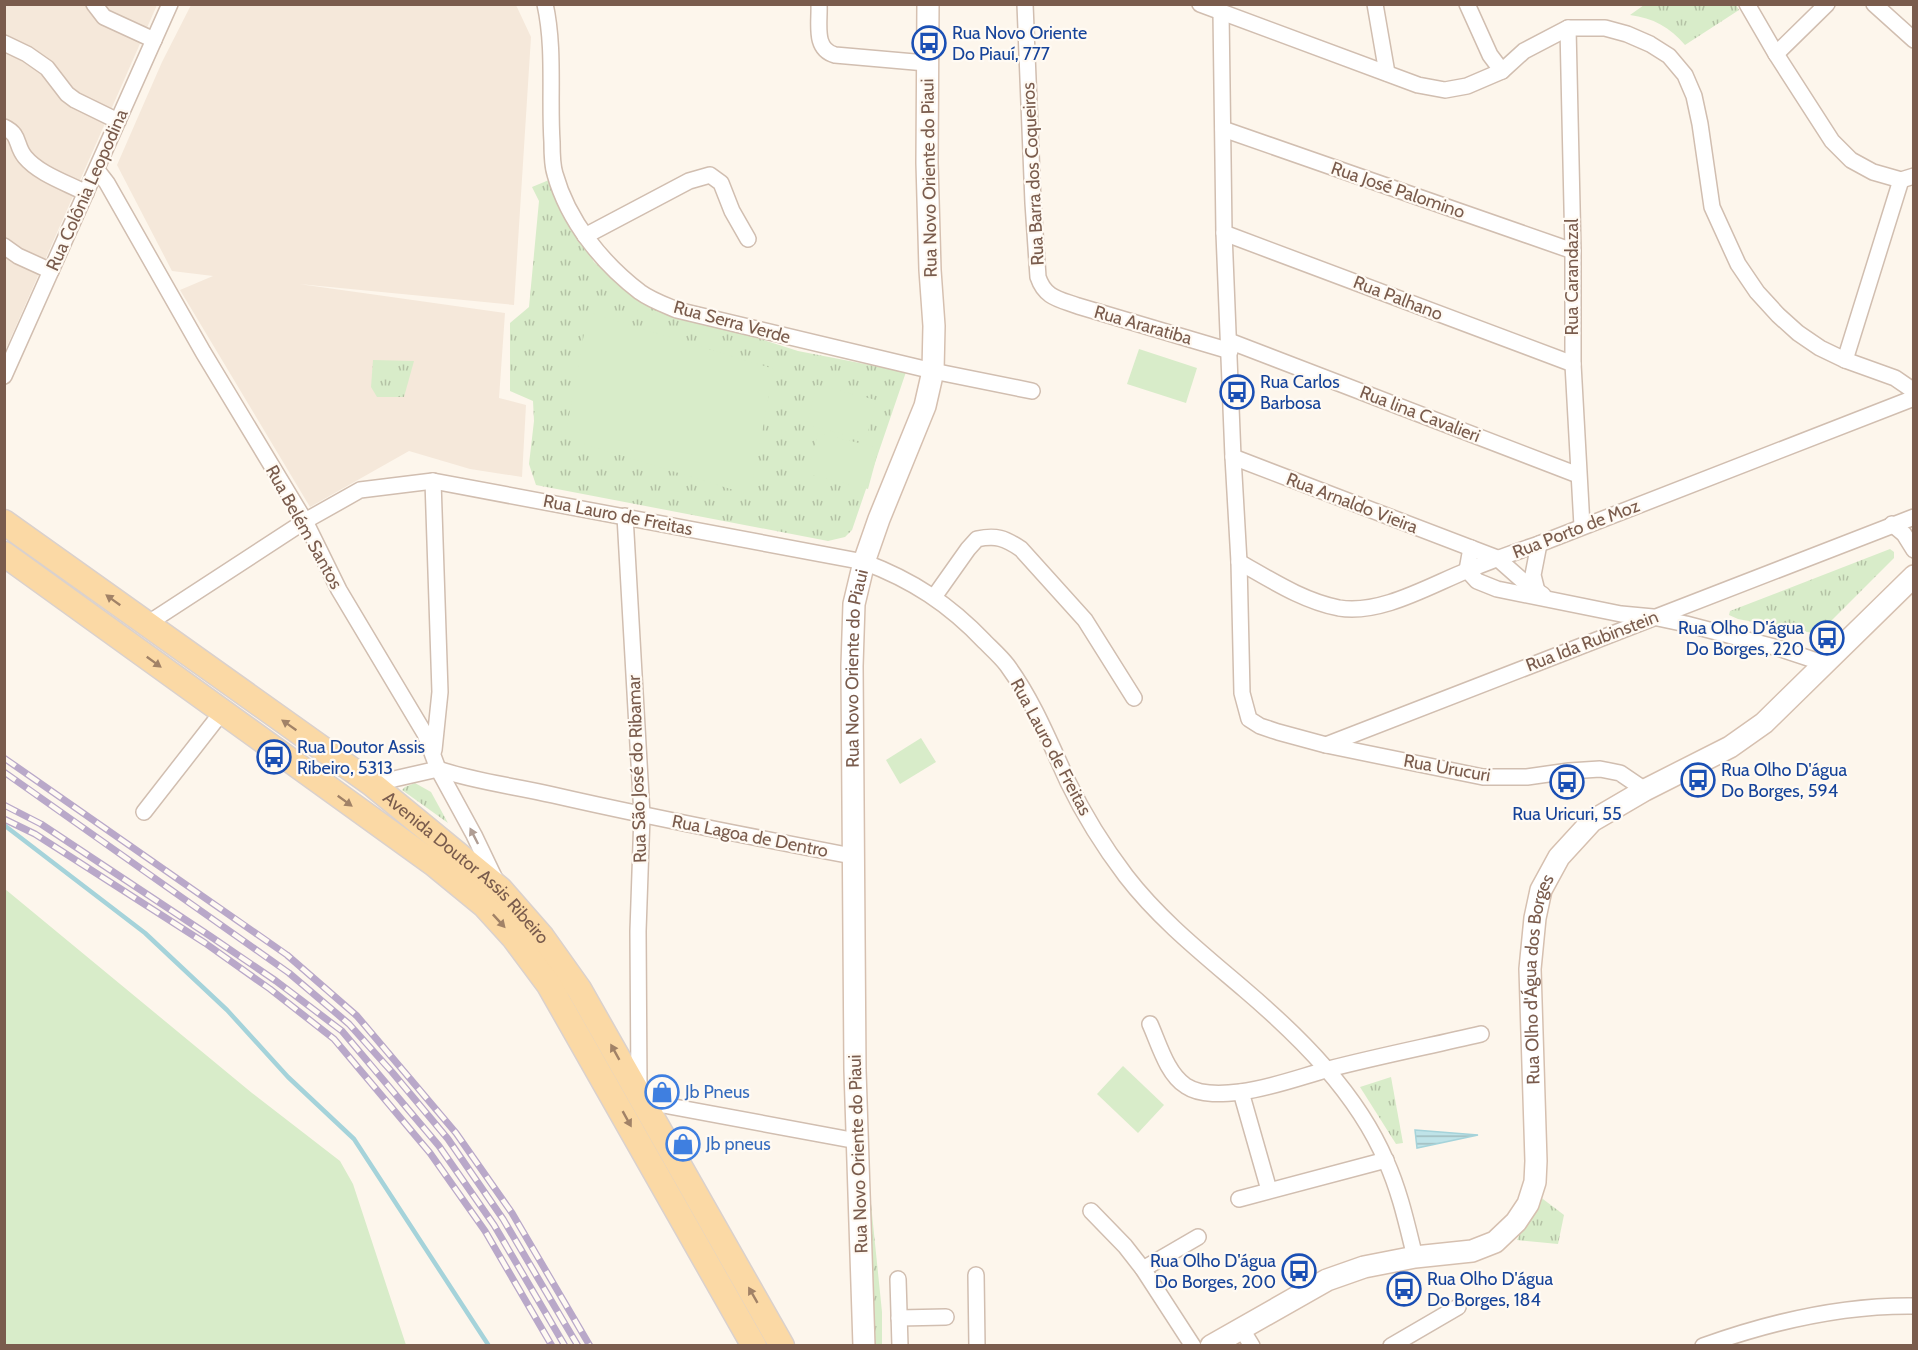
<svg xmlns="http://www.w3.org/2000/svg" width="1918" height="1350" font-family="Cabin,sans-serif">
<style>
.residential{fill:#f5e8da}
.grass{fill:url(#grass-tufts)}
.pitch{fill:#d8ecc9}
.water{fill:url(#water-rules);stroke:#a5d3da;stroke-width:1.5}
.lines{fill:none;stroke-linecap:round;stroke-linejoin:round}
.stream{stroke:#a5d3da;stroke-width:4.5}
.street-casing{stroke:#d1beb0;stroke-width:18}
.secondary-casing{stroke:#d6c0b0;stroke-width:24}
.primary-casing{stroke:#dad1cd;stroke-width:27}
.street{stroke:#fff;stroke-width:15}
.secondary{stroke:#fff;stroke-width:21}
.primary{stroke:#fbd9a5;stroke-width:24}
.rail-casing{stroke:#b9a8c9;stroke-width:7}
.rail{stroke:#fffaf3;stroke-width:4.5;stroke-dasharray:14;stroke-linecap:butt}
.oneway{fill:#a18267}
.oneway2{fill:#af9d94}
.labels{text-anchor:middle;stroke-width:4.5;stroke-linejoin:round;paint-order:stroke}
.transit-label{font-size:18px;fill:#164399;stroke:#fffaf3;text-anchor:start}
.street-label{font-size:18px;fill:#7a5c4d;stroke:#fffaf3}
.shop-label{font-size:18px;fill:#366cbe;stroke:#fffaf3;text-anchor:start}
</style>
<defs>
<pattern id="grass-tufts" width="24" height="20" patternUnits="userSpaceOnUse" patternTransform="scale(1.5)"><rect width="24" height="20" fill="#d8ecc9"/><path d="M3 7l-1-3M5 7V3M7 7l1-3M15 17l-1-3M17 17v-4M19 17l1-3" fill="none" stroke="#b4c2a5"/></pattern>
<pattern id="water-rules" width="6" height="5" patternUnits="userSpaceOnUse" patternTransform="scale(1.5)"><rect width="6" height="5" fill="#bfe3e8"/><path d="M0 2.5h6" fill="none" stroke="#a0bbbe"/></pattern>
</defs>
<rect width="100%" height="100%" fill="#fdf6ec"/>
<g class="residential">
<path d="M 5,5 L 157,5 L 5,351 Z"/>
<path d="M 191,5 L 516,5 L 531,37 L 514,305 L 299,284 L 505,313 L 499,398 L 526,405 L 522,477 L 470,469 L 409,451 L 310,507 L 180,290 L 213,276 L 172,271 L 117,165 L 162,62 Z"/>
</g>
<g class="grass">
<path d="M 1644,5 L 1736,5 L 1739,10 L 1685,45 C 1670,27 1653,18 1630,15 Z"/>
<path d="M 549,180 L 594,262 L 643,302 L 798,351 L 906,372 L 852,530 L 845,537 L 828,541 L 536,485 L 529,464 L 534,421 L 533,401 L 510,391 L 510,323 L 529,307 L 539,201 L 532,187 Z"/>
<path d="M 373,360 L 414,361 L 404,397 L 377,397 L 371,387 Z"/>
<path d="M 1890,549 L 1894,552 L 1894,558 L 1818,634 L 1738,619 L 1729,615 L 1730,611 Z"/>
<path d="M 415,783 L 431,792 L 448,823 L 402,790 L 405,787 Z"/>
<path d="M 1391,1077 L 1403,1143 L 1396,1144 L 1360,1087 Z"/>
<path d="M 866,1155 L 882,1312 L 882,1345 L 869,1345 Z"/>
<path d="M 1539,1196 L 1564,1215 L 1558,1244 L 1517,1240 Z"/>
</g>
<g class="pitch">
<path d="M 588,312 L 774,369 L 750,495 L 565,438 Z"/>
<path d="M 1139,349 L 1197,368 L 1186,403 L 1127,384 Z"/>
<path d="M 817,385 L 876,400 L 866,440 L 807,425 Z"/>
<path d="M 818,433 L 879,448 L 868,489 L 807,474 Z"/>
<path d="M 921,738 L 936,762 L 900,784 L 886,760 Z"/>
<path d="M 5,889 L 252,1093 L 340,1161 L 353,1184 L 406,1345 L 5,1345 Z"/>
<path d="M 1123,1066 L 1164,1105 L 1138,1133 L 1097,1094 Z"/>
</g>
<path class="water" d="M 1415,1130 L 1478,1135 L 1417,1148 Z"/>
<g class="lines">
<path class="stream" d="M 4,825 L 145,933 L 227,1010 L 288,1077 L 354,1139 L 489,1346"/>
<defs>
<g id="street">
<path d="M 94,4 L 104,17 L 154,40"/>
<path d="M 545,4 C 555,49 549,97 552,142 C 552,153 552,165 555,174 C 568,221 602,263 640,292 C 651,300 665,305 677,310 L 933,371 L 1032,391"/>
<path d="M 819,4 C 820,23 813,49 835,55 L 926,63"/>
<path d="M 1025,4 L 1033,203 L 1038,277 C 1045,298 1059,299 1078,306 L 1230,351"/>
<path d="M 1200,4 L 1418,85 L 1445,90 L 1467,86 L 1502,71 L 1524,51 L 1568,28 L 1605,28 L 1627,34 L 1650,44 L 1669,56 L 1685,75 L 1694,96 L 1700,124 L 1712,207 L 1738,264 L 1757,292 L 1778,315 L 1798,333 L 1820,348 L 1845,360 L 1895,378 L 1914,391"/>
<path d="M 1375,4 L 1387,73"/>
<path d="M 1467,4 L 1490,55 L 1502,71"/>
<path d="M 1747,4 L 1776,54 L 1832,141 L 1851,160 L 1873,172 L 1901,180 L 1914,176"/>
<path d="M 1874,4 L 1914,40"/>
<path d="M 1221,12 L 1224,233 L 1233,457 L 1239,562 L 1242,693 L 1249,719 L 1260,726 L 1278,732 L 1326,745 L 1483,777 L 1527,777 L 1569,771 L 1600,769 L 1620,773 L 1645,790"/>
<path d="M 1568,28 L 1573,251 L 1573,364 L 1582,526"/>
<path d="M 4,43 L 27,54 L 47,68 L 67,94 L 75,100 L 118,121"/>
<path d="M 1776,54 L 1827,4"/>
<path d="M 4,127 C 21,135 15,145 25,157 C 39,174 67,183 86,193"/>
<path d="M 1223,129 L 1573,251"/>
<path d="M 97,170 L 107,183 L 203,352 L 305,521 L 339,590 L 425,734 L 438,769 L 474,835 L 496,881"/>
<path d="M 1224,233 L 1573,364"/>
<path d="M 585,236 L 689,181 L 710,175 L 721,183 L 732,211 L 748,239"/>
<path d="M 4,246 L 18,256 L 51,271"/>
<path d="M 1229,341 L 1578,475"/>
<path d="M 1845,360 L 1901,180"/>
<path d="M 4,376 L 170,4"/>
<path d="M 1233,457 L 1497,558 L 1523,581 L 1543,595"/>
<path d="M 433,481 L 440,692 L 434,750"/>
<path d="M 625,516 L 642,815 L 638,931 L 639,1088"/>
<path d="M 1892,524 L 1904,534 L 1914,550"/>
<path d="M 1471,548 L 1467,570 L 1477,581 L 1497,589 L 1621,614 L 1653,617 L 1686,624 L 1778,648 L 1823,663"/>
<path d="M 1239,562 C 1271,580 1303,601 1339,608 C 1380,615 1429,586 1466,571 C 1490,561 1515,552 1539,544 L 1914,398"/>
<path d="M 1537,591 L 1533,575 L 1539,544"/>
<path d="M 934,597 L 968,549 L 977,539 C 996,535 1005,538 1021,549 L 1085,620 L 1134,698"/>
<path d="M 147,624 L 305,521 L 360,490 L 433,481 L 864,562 C 912,580 949,604 985,642 C 992,649 1001,657 1007,665 C 1033,700 1050,743 1068,782 C 1084,815 1104,847 1126,876 C 1160,920 1203,954 1245,990 C 1300,1037 1357,1093 1386,1161 C 1400,1192 1407,1225 1415,1257"/>
<path d="M 1326,745 L 1914,517"/>
<path d="M 438,769 C 476,782 515,786 553,795 C 653,818 752,837 852,856"/>
<path d="M 372,784 L 438,769"/>
<path d="M 144,812 L 222,712"/>
<path d="M 1150,1024 C 1159,1044 1167,1074 1186,1086 C 1201,1096 1224,1094 1240,1092 C 1271,1088 1300,1077 1329,1069 C 1379,1056 1430,1046 1481,1034"/>
<path d="M 1241,1092 L 1269,1190"/>
<path d="M 642,1101 L 857,1141"/>
<path d="M 1239,1199 L 1386,1160"/>
<path d="M 1091,1211 L 1125,1246 L 1143,1269 L 1193,1346"/>
<path d="M 1143,1269 L 1198,1237"/>
<path d="M 976,1275 L 977,1346"/>
<path d="M 898,1279 L 900,1346"/>
<path d="M 899,1318 L 946,1317"/>
<path d="M 1241,1328 L 1252,1346"/>
<path d="M 1391,1346 L 1458,1307"/>
<path d="M 1703,1346 C 1770,1322 1843,1305 1914,1306"/>
</g>
<g id="secondary">
<path id="s1" d="M 864,1346 L 855,1070 L 852,666 L 854,604 L 864,562 L 879,519 L 925,406 L 933,371 L 934,326 L 930,270 L 927,163 L 928,4"/>
<path id="s2" d="M 1211,1346 L 1327,1280 L 1364,1267 L 1415,1257 L 1472,1251 L 1495,1242 L 1516,1222 L 1528,1204 L 1535,1182 L 1536,1161 L 1530,969 L 1535,918 L 1541,890 L 1559,857 L 1592,821 L 1645,790 L 1730,747 L 1764,723 L 1914,576"/>
</g>
<g id="primary">
<path id="s3" d="M 4,522 L 372,784 L 500,889 L 542,937 L 579,989 L 782,1346"/>
<path d="M 4,554 L 434,864 L 484,905 L 514,938 L 549,985 L 754,1346"/>
</g>
</defs>
<use href="#street" class="street-casing"/>
<use href="#secondary" class="secondary-casing"/>
<use href="#primary" class="primary-casing"/>
<use href="#street" class="street"/>
<use href="#secondary" class="secondary"/>
<use href="#primary" class="primary"/>
<defs>
<g id="rail">
<path d="M 4,758 L 287,955 L 357,1016 L 456,1133 L 512,1213 L 590,1346"/>
<path d="M 4,772 L 289,973 L 349,1024 L 392,1072 L 448,1139 L 503,1219 L 578,1346"/>
<path d="M 4,805 L 41,824 L 210,936 L 276,981 L 342,1031 L 439,1146 L 494,1225 L 565,1346"/>
<path d="M 4,819 L 35,834 L 205,943 L 270,989 L 334,1039 L 430,1153 L 485,1231 L 552,1346"/>
</g>
</defs>
<use href="#rail" class="rail-casing"/>
<use href="#rail" class="rail"/>
</g>
<defs><path id="oneway-solid" d="M-6-.8H1V-3.2L6.5 0L1 3.2V.8H-6Z" transform="scale(1.5)"/></defs>
<g class="oneway">
<use href="#oneway-solid" transform="translate(113 600) rotate(-144)"/>
<use href="#oneway-solid" transform="translate(154 662) rotate(36)"/>
<use href="#oneway-solid" transform="translate(289 725) rotate(-145)"/>
<use href="#oneway-solid" transform="translate(345 801) rotate(36)"/>
<use href="#oneway-solid" transform="translate(499 921) rotate(47)"/>
<use href="#oneway-solid" transform="translate(615 1052) rotate(-119)"/>
<use href="#oneway-solid" transform="translate(627 1119) rotate(61)"/>
<use href="#oneway-solid" transform="translate(753 1295) rotate(-120)"/>
</g>
<use class="oneway2" href="#oneway-solid" transform="translate(474 836) rotate(-117)"/>
<defs>
<symbol id="bus-ring" viewBox="-11 -11 22 22"><circle r="9.5" fill="#fffaf3" stroke="#1a4fb4" stroke-width="1.5"/><path d="M-5-6H5V4H4V6H2V4H-2V6H-4V4H-5ZM-3.5-4V0h7V-4ZM-3.5 1.2v1.5H-2V1.2ZM2 1.2v1.5H3.5V1.2Z" fill="#1a4fb4"/></symbol>
<symbol id="shop-ring" viewBox="-11 -11 22 22"><circle r="9.5" fill="#fffaf3" stroke="#3f7fe0" stroke-width="1.5"/><path d="M-5-2.5h2.3a2.7 3.5 0 0 1 5.4 0H5L5.5 6h-11ZM-1.5-2.5h3a1.5 2.3 0 0 0-3 0Z" fill="#3f7fe0"/></symbol>
</defs>
<g fill-rule="evenodd">
<use href="#bus-ring" x="910" y="24" width="38" height="38"/>
<use href="#bus-ring" x="1218" y="373" width="38" height="38"/>
<use href="#bus-ring" x="1808" y="619" width="38" height="38"/>
<use href="#bus-ring" x="255" y="738" width="38" height="38"/>
<use href="#bus-ring" x="1679" y="761" width="38" height="38"/>
<use href="#bus-ring" x="1548" y="763" width="38" height="38"/>
<use href="#shop-ring" x="643" y="1073" width="38" height="38"/>
<use href="#shop-ring" x="664" y="1125" width="38" height="38"/>
<use href="#bus-ring" x="1280" y="1252" width="38" height="38"/>
<use href="#bus-ring" x="1385" y="1270" width="38" height="38"/>
</g>
<g class="labels">
<g class="transit-label">
<text x="952" y="39">Rua Novo Oriente<tspan x="952" dy="21">Do Piauí, 777</tspan></text>
<text x="1260" y="388">Rua Carlos<tspan x="1260" dy="21">Barbosa</tspan></text>
<text x="1804" y="634" text-anchor="end">Rua Olho D'água<tspan x="1804" dy="21">Do Borges, 220</tspan></text>
<text x="297" y="753">Rua Doutor Assis<tspan x="297" dy="21">Ribeiro, 5313</tspan></text>
<text x="1721" y="776">Rua Olho D'água<tspan x="1721" dy="21">Do Borges, 594</tspan></text>
<text x="1567" y="820" text-anchor="middle">Rua Uricuri, 55</text>
<text x="1276" y="1267" text-anchor="end">Rua Olho D'água<tspan x="1276" dy="21">Do Borges, 200</tspan></text>
<text x="1427" y="1285">Rua Olho D'água<tspan x="1427" dy="21">Do Borges, 184</tspan></text>
</g>
<g class="street-label">
<text transform="translate(1033 174) rotate(-93)" y="6">Rua Barra dos Coqueiros</text>
<text transform="translate(929 178) rotate(-91)" y="6">Rua Novo Oriente do Piaui</text>
<text transform="translate(87 190) rotate(-66)" y="6">Rua Colônia Leopodina</text>
<text transform="translate(1398 190) rotate(19)" y="6">Rua José Palomino</text>
<text transform="translate(1572 277) rotate(-90)" y="6">Rua Carandazal</text>
<text transform="translate(1398 298) rotate(21)" y="6">Rua Palhano</text>
<text transform="translate(732 322) rotate(15)" y="6">Rua Serra Verde</text>
<text transform="translate(1143 325) rotate(16)" y="6">Rua Araratiba</text>
<text transform="translate(1420 414) rotate(21)" y="6">Rua lina Cavalieri</text>
<text transform="translate(1352 503) rotate(21)" y="6">Rua Arnaldo Vieira</text>
<text transform="translate(618 515) rotate(11)" y="6">Rua Lauro de Freitas</text>
<text transform="translate(304 527) rotate(61)" y="6">Rua Belém Santos</text>
<text transform="translate(1576 529) rotate(-21)" y="6">Rua Porto de Moz</text>
<text transform="translate(1592 641) rotate(-21)" y="6">Rua Ida Rubinstein</text>
<text dy="6" stroke="none"><textPath href="#s1" startOffset="678">Rua Novo Oriente do Piaui</textPath></text>
<text transform="translate(1051 747) rotate(62)" y="6">Rua Lauro de Freitas</text>
<text transform="translate(1447 768) rotate(10)" y="6">Rua Urucuri</text>
<text transform="translate(637 769) rotate(-92)" y="6">Rua São José do Ribamar</text>
<text transform="translate(750 836) rotate(11)" y="6">Rua Lagoa de Dentro</text>
<text dy="6" stroke="none"><textPath href="#s3" startOffset="578">Avenida Doutor Assis Ribeiro</textPath></text>
<text dy="6" stroke="none"><textPath href="#s2" startOffset="584">Rua Olho d'Água dos Borges</textPath></text>
<text transform="translate(858 1154) rotate(-92)" y="6">Rua Novo Oriente do Piaui</text>
</g>
<g class="shop-label">
<text x="685" y="1098">Jb Pneus</text>
<text x="706" y="1150">Jb pneus</text>
</g>
</g>
<rect width="1918" height="1350" fill="none" stroke="#7a5c4d" stroke-width="12"/>
</svg>
